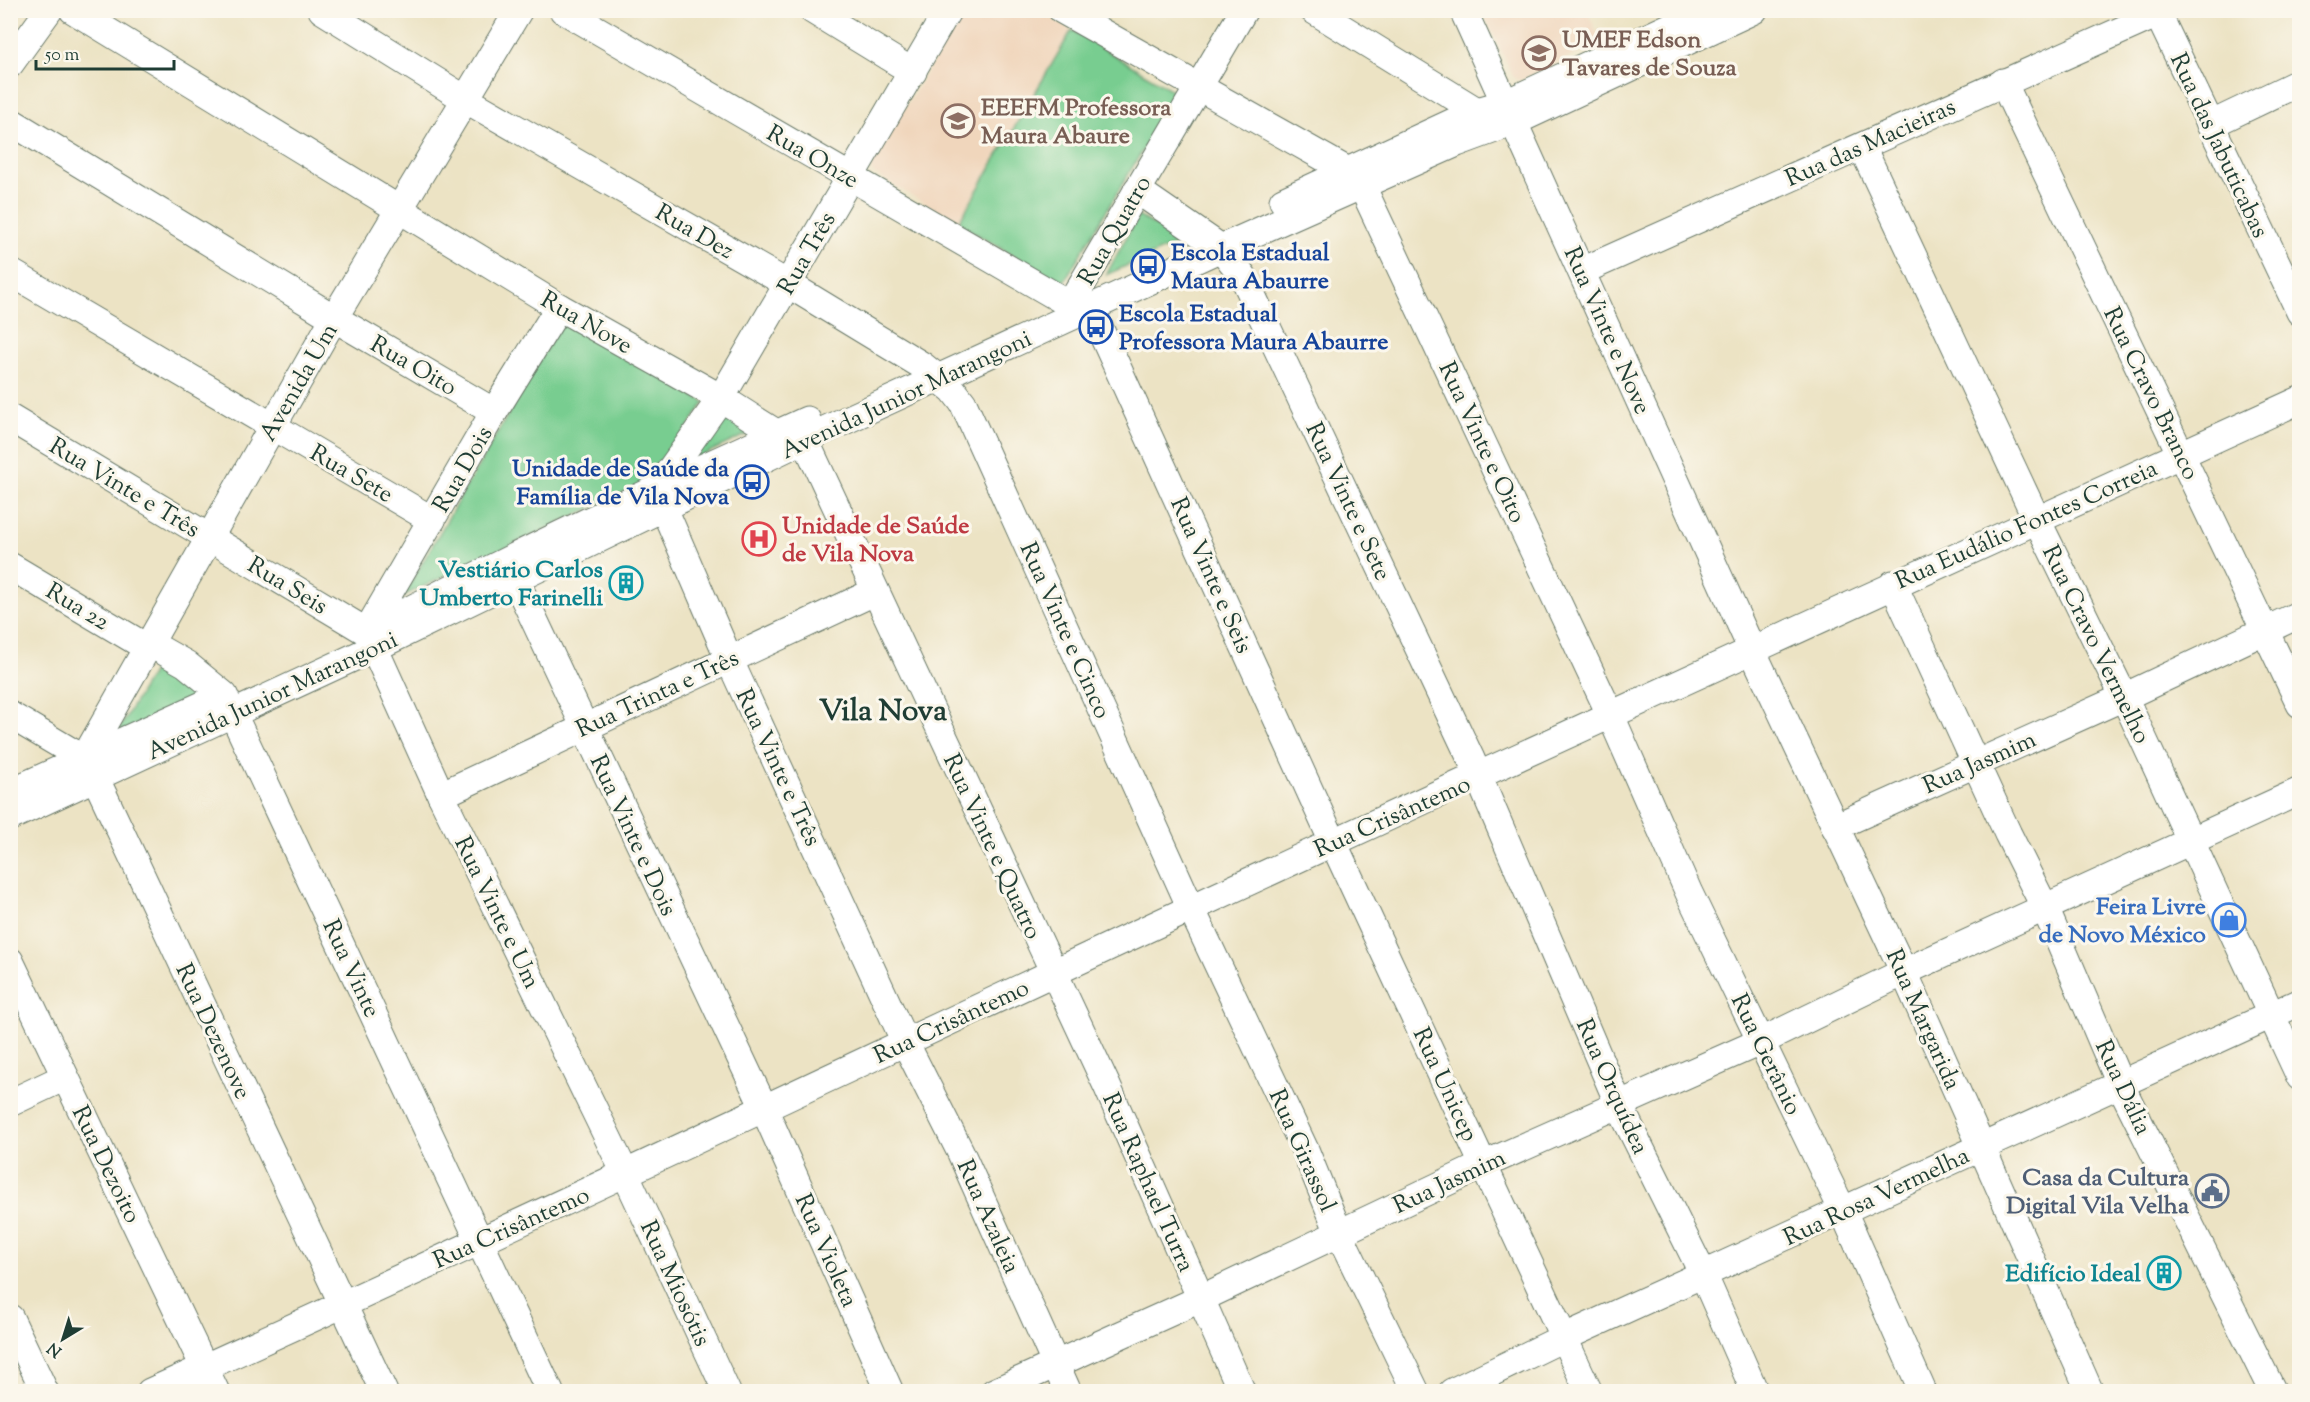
<svg xmlns="http://www.w3.org/2000/svg" width="2310" height="1402" font-family="'Sorts Mill Goudy',serif">
<style>
.built{fill:#f0d6bc}
.green{fill:#78cd90;stroke:#4c8562;stroke-width:1.5}
.lines{fill:none;stroke-linecap:round;stroke-linejoin:round}
.minor-casing{stroke:#677766;stroke-width:29}
.minor{stroke:#fff;stroke-width:27}
.labels{text-anchor:middle;stroke-width:6;stroke-linejoin:round;paint-order:stroke}
.education-label{font-size:24px;font-weight:bold;fill:#785e54;stroke:#fbf7ec;text-anchor:start}
.street-label{font-size:24px;fill:#1f3d34;stroke:#fbf7ec}
.transit-label{font-size:24px;font-weight:bold;fill:#164399;stroke:#fbf7ec;text-anchor:start}
.health-label{font-size:24px;font-weight:bold;fill:#be3a42;stroke:#fbf7ec;text-anchor:start}
.culture-label{font-size:24px;font-weight:bold;fill:#0d838f;stroke:#fbf7ec;text-anchor:end}
.shop-label{font-size:24px;font-weight:bold;fill:#366cbe;stroke:#fbf7ec;text-anchor:end}
.service-label{font-size:24px;font-weight:bold;fill:#4e5e75;stroke:#fbf7ec;text-anchor:end}
.district-label{font-size:30px;font-weight:bold;fill:#1f3d34;stroke:#fbf7ec}
</style>
<rect width="100%" height="100%" fill="#fbf7ec"/>
<filter id="ink" filterUnits="userSpaceOnUse"><feTurbulence type="fractalNoise" baseFrequency=".0167" numOctaves="2"/><feDisplacementMap in="SourceGraphic" scale="12" xChannelSelector="R" yChannelSelector="G"/><feConvolveMatrix kernelMatrix="1 2 1 2 8 2 1 2 1" color-interpolation-filters="sRGB"/></filter>
<filter id="wash" filterUnits="userSpaceOnUse"><feTurbulence type="fractalNoise" baseFrequency=".008" numOctaves="4" result="noise"/><feDisplacementMap in="SourceGraphic" scale="24" xChannelSelector="R" yChannelSelector="G"/><feGaussianBlur stdDeviation="1.35" result="paint"/><feColorMatrix in="noise" values="0 0 0 0 0 0 0 0 0 0 0 0 0 0 0 0 0 1.4 0 .05"/><feComposite in="paint" operator="in"/></filter>
<g filter="url(#wash)">
<rect width="100%" height="100%" fill="#ece3c4"/>
<g class="built">
<path d="M 964,11 L 1037,11 L 1072,30 L 958,223 L 873,173 L 870,165 Z"/>
<path d="M 1482,11 L 1587,11 L 1601,42 L 1521,80 L 1514,78 Z"/>
</g>
<g class="green">
<path d="M 1072,30 L 1177,93 L 1062,285 L 958,223 Z"/>
<path d="M 1138,216 L 1183,241 L 1106,275 Z"/>
<path d="M 564,324 L 705,402 L 653,479 L 403,596 L 557,330 Z"/>
<path d="M 723,415 L 754,431 L 697,458 L 696,453 Z"/>
<path d="M 156,666 L 203,697 L 116,734 Z"/>
</g>
</g>
<g filter="url(#ink)">
<g class="lines">
<defs>
<g id="minor">
<path d="M 73,10 L 559,307 L 721,398 L 776,433 L 782,444"/>
<path d="M 322,10 L 465,99 L 788,284 L 923,366 L 953,390 L 963,403 L 1191,908 L 1306,1152 L 1339,1233 L 1416,1392"/>
<path d="M 563,10 L 1064,301"/>
<path d="M 812,10 L 913,72"/>
<path d="M 948,10 L 721,398 L 656,490 L 729,659 L 905,1042 L 960,1151 L 1068,1392"/>
<path d="M 1062,10 L 1348,171 L 1362,186 L 1611,716 L 1689,893 L 1843,1211 L 1923,1392"/>
<path d="M 1313,10 L 1477,111"/>
<path d="M 1463,10 L 1752,650 L 1904,972 L 2090,1392"/>
<path d="M 2156,10 L 2300,312"/>
<path d="M 10,64 L 49,10"/>
<path d="M 2003,82 L 2300,704"/>
<path d="M 10,121 L 334,318 L 494,412"/>
<path d="M 2210,125 L 2300,82"/>
<path d="M 1862,147 L 2036,518 L 2124,697 L 2300,1077"/>
<path d="M 1137,190 L 1221,248 L 1243,276 L 1471,759 L 1619,1105 L 1704,1276 L 1755,1392"/>
<path d="M 1283,201 L 1477,111 L 1506,103 L 1706,10"/>
<path d="M 1582,271 L 2158,14"/>
<path d="M 10,272 L 432,520"/>
<path d="M 1075,296 L 1244,10"/>
<path d="M 1090,307 L 1333,842 L 1589,1392"/>
<path d="M 10,418 L 367,632"/>
<path d="M 798,425 L 1107,1086 L 1242,1392"/>
<path d="M 507,562 L 758,1095 L 890,1392"/>
<path d="M 10,566 L 146,647"/>
<path d="M 1893,584 L 2008,834 L 2045,908 L 2121,1086 L 2273,1392"/>
<path d="M 367,631 L 494,412 L 559,307"/>
<path d="M 369,631 C 512,555 659,487 807,420"/>
<path d="M 367,632 L 441,795 L 626,1175 L 727,1392"/>
<path d="M 149,643 L 186,664 L 224,695 L 550,1392"/>
<path d="M 10,715 L 84,759 L 95,777 L 384,1392"/>
<path d="M 84,759 L 334,318 L 519,10"/>
<path d="M 10,792 L 218,698"/>
<path d="M 441,795 L 874,592"/>
<path d="M 10,817 L 374,648 L 805,439 L 1221,248 L 1457,143 L 1514,122 L 1754,10"/>
<path d="M 1835,827 L 2124,697 L 2300,614"/>
<path d="M 10,961 L 216,1392"/>
<path d="M 10,1103 L 65,1077"/>
<path d="M 10,1318 L 45,1392"/>
<path d="M 150,1392 C 501,1234 848,1068 1196,906 C 1563,735 1932,568 2300,400"/>
<path d="M 994,1392 L 1200,1299 L 1483,1165 L 1762,1041 L 1904,972 L 2300,791"/>
<path d="M 1452,1392 L 1565,1337 L 2300,1002"/>
</g>
</defs>
<use href="#minor" class="minor-casing"/>
<use href="#minor" class="minor"/>
</g>
</g>
<defs>
<symbol id="school-ring" viewBox="-11 -11 22 22"><circle r="9.5" fill="#fbf7ec" stroke="#8d6e63" stroke-width="1.5"/><path d="M0-5L7-2L0 1L-7-2ZM-4 1L0 2.5L4 1V4Q0 6-4 4Z" fill="#8d6e63"/></symbol>
<symbol id="bus-ring" viewBox="-11 -11 22 22"><circle r="9.5" fill="#fbf7ec" stroke="#1a4fb4" stroke-width="1.5"/><path d="M-5-6H5V4H4V6H2V4H-2V6H-4V4H-5ZM-3.5-4V0h7V-4ZM-3.5 1.2v1.5H-2V1.2ZM2 1.2v1.5H3.5V1.2Z" fill="#1a4fb4"/></symbol>
<symbol id="hospital-ring" viewBox="-11 -11 22 22"><circle r="9.5" fill="#fbf7ec" stroke="#e0444e" stroke-width="1.5"/><path d="M-5-5h3v3.5h4V-5h3V5h-3V1.5h-4V5h-3Z" fill="#e0444e"/></symbol>
<symbol id="building-ring" viewBox="-11 -11 22 22"><circle r="9.5" fill="#fbf7ec" stroke="#0f9aa8" stroke-width="1.5"/><path d="M-4-6H4V6H1V3H-1V6H-4ZM-2.5-4.3h1.7v1.8h-1.7ZM.8-4.3h1.7v1.8H.8ZM-2.5-1h1.7V.8h-1.7ZM.8-1h1.7V.8H.8Z" fill="#0f9aa8"/></symbol>
<symbol id="shop-ring" viewBox="-11 -11 22 22"><circle r="9.5" fill="#fbf7ec" stroke="#3f7fe0" stroke-width="1.5"/><path d="M-5-2.5h2.3a2.7 3.5 0 0 1 5.4 0H5L5.5 6h-11ZM-1.5-2.5h3a1.5 2.3 0 0 0-3 0Z" fill="#3f7fe0"/></symbol>
<symbol id="civic-ring" viewBox="-11 -11 22 22"><circle r="9.5" fill="#fbf7ec" stroke="#5c6f8a" stroke-width="1.5"/><path d="M-.6-6.5H3V-4.5H.6V-3L4-1V1h2V6H-6V1h2V-1L-.6-3ZM-1.2 2.5V6h2.4V2.5Z" fill="#5c6f8a"/></symbol>
</defs>
<g fill-rule="evenodd">
<use href="#school-ring" x="1520" y="34" width="38" height="38"/>
<use href="#school-ring" x="939" y="102" width="38" height="38"/>
<use href="#bus-ring" x="1129" y="247" width="38" height="38"/>
<use href="#bus-ring" x="1077" y="308" width="38" height="38"/>
<use href="#bus-ring" x="733" y="463" width="38" height="38"/>
<use href="#hospital-ring" x="740" y="520" width="38" height="38"/>
<use href="#building-ring" x="607" y="564" width="38" height="38"/>
<use href="#shop-ring" x="2210" y="901" width="38" height="38"/>
<use href="#civic-ring" x="2193" y="1172" width="38" height="38"/>
<use href="#building-ring" x="2145" y="1254" width="38" height="38"/>
</g>
<g class="labels">
<g class="education-label">
<text x="1562" y="47">UMEF Edson<tspan x="1562" dy="28">Tavares de Souza</tspan></text>
<text x="981" y="115">EEEFM Professora<tspan x="981" dy="28">Maura Abaure</tspan></text>
</g>
<g class="street-label">
<text transform="translate(1870 142) rotate(-24)" y="8">Rua das Macieiras</text>
<text transform="translate(2220 145) rotate(65)" y="8">Rua das Jabuticabas</text>
<text transform="translate(813 156) rotate(30)" y="8">Rua Onze</text>
<text transform="translate(1114 230) rotate(-60)" y="8">Rua Quatro</text>
<text transform="translate(695 231) rotate(30)" y="8">Rua Dez</text>
<text transform="translate(806 253) rotate(-60)" y="8">Rua Três</text>
<text transform="translate(587 322) rotate(30)" y="8">Rua Nove</text>
<text transform="translate(1608 330) rotate(66)" y="8">Rua Vinte e Nove</text>
<text transform="translate(414 365) rotate(30)" y="8">Rua Oito</text>
<text transform="translate(298 382) rotate(-60)" y="8">Avenida Um</text>
<text transform="translate(2152 393) rotate(64)" y="8">Rua Cravo Branco</text>
<text transform="translate(906 394) rotate(-25)" y="8">Avenida Junior Marangoni</text>
<text transform="translate(1483 442) rotate(65)" y="8">Rua Vinte e Oito</text>
<text transform="translate(462 469) rotate(-60)" y="8">Rua Dois</text>
<text transform="translate(352 473) rotate(30)" y="8">Rua Sete</text>
<text transform="translate(125 487) rotate(31)" y="8">Rua Vinte e Três</text>
<text transform="translate(1349 501) rotate(65)" y="8">Rua Vinte e Sete</text>
<text transform="translate(2026 524) rotate(-24)" y="8">Rua Eudálio Fontes Correia</text>
<text transform="translate(1212 575) rotate(66)" y="8">Rua Vinte e Seis</text>
<text transform="translate(288 585) rotate(31)" y="8">Rua Seis</text>
<text transform="translate(78 606) rotate(31)" y="8">Rua 22</text>
<text transform="translate(1066 630) rotate(66)" y="8">Rua Vinte e Cinco</text>
<text transform="translate(2097 644) rotate(64)" y="8">Rua Cravo Vermelho</text>
<text transform="translate(657 693) rotate(-25)" y="8">Rua Trinta e Três</text>
<text transform="translate(272 695) rotate(-25)" y="8">Avenida Junior Marangoni</text>
<text transform="translate(1979 762) rotate(-24)" y="8">Rua Jasmim</text>
<text transform="translate(779 767) rotate(65)" y="8">Rua Vinte e Três</text>
<text transform="translate(1392 816) rotate(-24)" y="8">Rua Crisântemo</text>
<text transform="translate(634 835) rotate(65)" y="8">Rua Vinte e Dois</text>
<text transform="translate(993 846) rotate(65)" y="8">Rua Vinte e Quatro</text>
<text transform="translate(498 912) rotate(64)" y="8">Rua Vinte e Um</text>
<text transform="translate(352 968) rotate(65)" y="8">Rua Vinte</text>
<text transform="translate(1924 1019) rotate(66)" y="8">Rua Margarida</text>
<text transform="translate(951 1021) rotate(-25)" y="8">Rua Crisântemo</text>
<text transform="translate(214 1031) rotate(65)" y="8">Rua Dezenove</text>
<text transform="translate(1767 1054) rotate(64)" y="8">Rua Gerânio</text>
<text transform="translate(1446 1084) rotate(65)" y="8">Rua Unicep</text>
<text transform="translate(1613 1086) rotate(66)" y="8">Rua Orquídea</text>
<text transform="translate(2124 1087) rotate(65)" y="8">Rua Dália</text>
<text transform="translate(1303 1150) rotate(66)" y="8">Rua Girassol</text>
<text transform="translate(107 1164) rotate(64)" y="8">Rua Dezoito</text>
<text transform="translate(1449 1181) rotate(-25)" y="8">Rua Jasmim</text>
<text transform="translate(1149 1182) rotate(66)" y="8">Rua Raphael Turra</text>
<text transform="translate(1876 1196) rotate(-25)" y="8">Rua Rosa Vermelha</text>
<text transform="translate(989 1216) rotate(66)" y="8">Rua Azaleia</text>
<text transform="translate(511 1227) rotate(-24)" y="8">Rua Crisântemo</text>
<text transform="translate(827 1250) rotate(66)" y="8">Rua Violeta</text>
<text transform="translate(676 1283) rotate(65)" y="8">Rua Miosótis</text>
</g>
<g class="transit-label">
<text x="1171" y="260">Escola Estadual<tspan x="1171" dy="28">Maura Abaurre</tspan></text>
<text x="1119" y="321">Escola Estadual<tspan x="1119" dy="28">Professora Maura Abaurre</tspan></text>
<text x="729" y="476" text-anchor="end">Unidade de Saúde da<tspan x="729" dy="28">Família de Vila Nova</tspan></text>
</g>
<g class="health-label">
<text x="782" y="533">Unidade de Saúde<tspan x="782" dy="28">de Vila Nova</tspan></text>
</g>
<g class="culture-label">
<text x="603" y="577">Vestiário Carlos<tspan x="603" dy="28">Umberto Farinelli</tspan></text>
<text x="2141" y="1281">Edifício Ideal</text>
</g>
<g class="shop-label">
<text x="2206" y="914">Feira Livre<tspan x="2206" dy="28">de Novo México</tspan></text>
</g>
<g class="service-label">
<text x="2189" y="1185">Casa da Cultura<tspan x="2189" dy="28">Digital Vila Velha</tspan></text>
</g>
<g class="district-label">
<text x="883" y="720">Vila Nova</text>
</g>
</g>
<rect width="2310" height="1402" fill="none" stroke="#fbf7ec" stroke-width="36"/>
<g transform="translate(63 1339) rotate(218)" stroke="#fbf7ec" stroke-width="4.5" paint-order="stroke">
<path d="M0-4.5L10 22L0 15L-10 22Z" fill="#1f3d34"/>
<text y="-9" font-size="16" font-weight="bold" text-anchor="middle" fill="#1f3d34">N</text>
</g>
<path d="M36 60v9h138v-9" fill="none" stroke="#1f3d34" stroke-width="3"/>
<text x="45" y="60" font-size="18" fill="#1f3d34" stroke="#fbf7ec" stroke-width="4.5" paint-order="stroke">50 m</text>
</svg>
